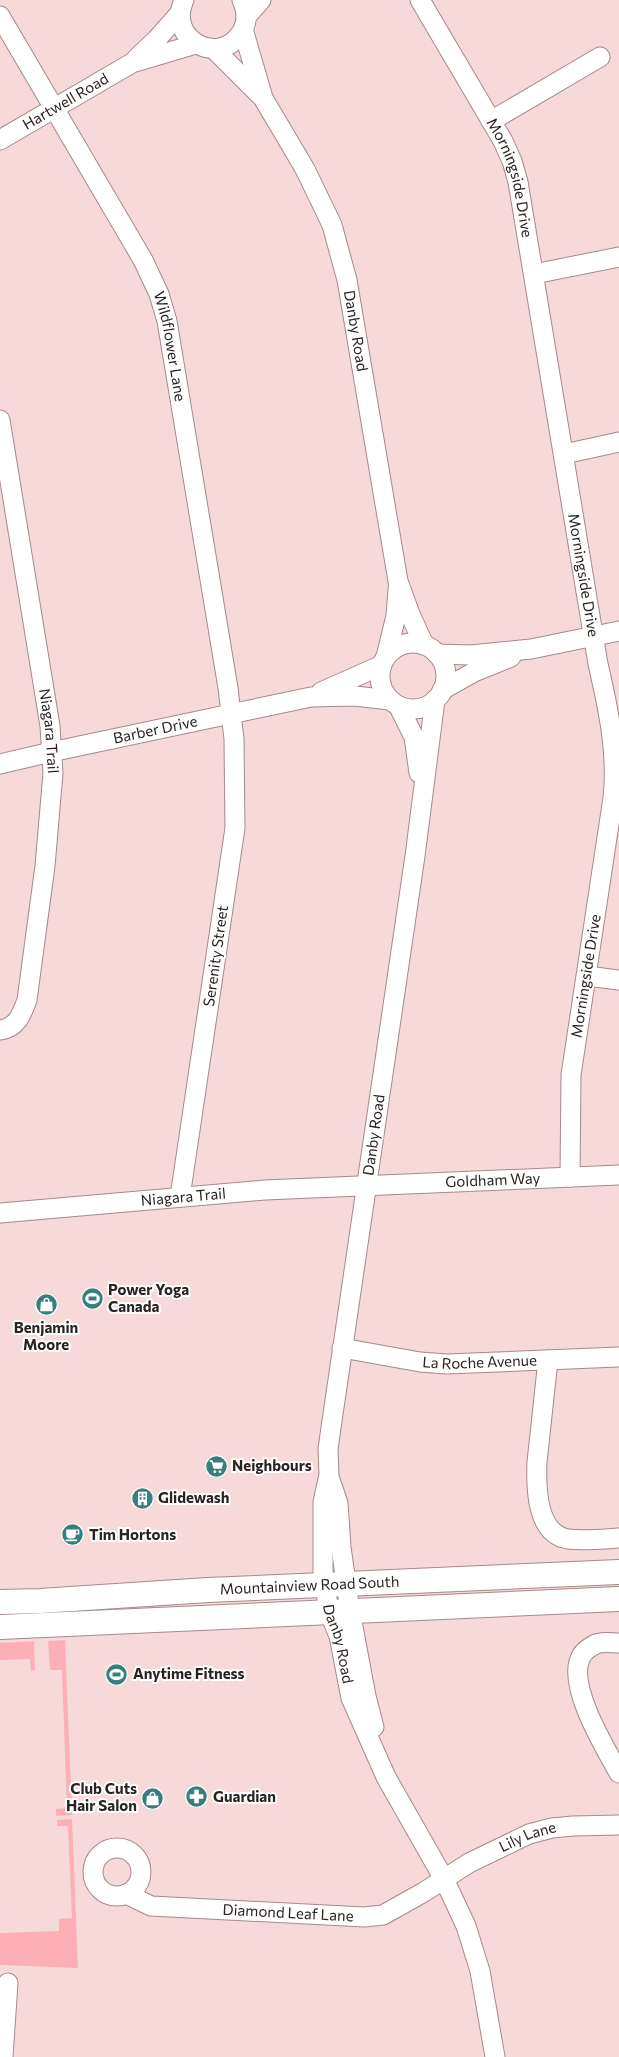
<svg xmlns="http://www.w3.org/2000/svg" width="619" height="2057" font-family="Commissioner,sans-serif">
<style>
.green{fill:#fcb0b5}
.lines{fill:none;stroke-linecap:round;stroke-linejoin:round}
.minor-casing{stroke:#a6898a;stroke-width:21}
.major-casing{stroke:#a6898a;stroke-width:26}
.minor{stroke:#fff;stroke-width:19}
.major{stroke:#fff;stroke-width:24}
.labels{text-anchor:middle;stroke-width:4;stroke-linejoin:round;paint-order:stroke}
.street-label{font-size:15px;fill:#2d2222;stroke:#fff}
.poi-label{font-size:15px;font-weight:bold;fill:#2d2222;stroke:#fff;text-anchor:start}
</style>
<rect width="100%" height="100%" fill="#f8d9da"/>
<g class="green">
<path d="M 65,1640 L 72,1815 L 56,1816 L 56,1809 L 67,1808 L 62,1670 L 50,1670 L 48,1641 Z"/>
<path d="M 34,1641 L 35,1670 L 31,1671 L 30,1659 L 0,1660 L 0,1643 Z"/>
<path d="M 72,1819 L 78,1968 L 0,1965 L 0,1933 L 59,1931 L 59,1919 L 72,1918 L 68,1826 L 57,1826 L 57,1820 Z"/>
</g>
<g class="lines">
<defs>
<g id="minor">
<path d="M 184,0 C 166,38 218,68 241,33 C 248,23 247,11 242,0"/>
<path id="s1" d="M 420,0 L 503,141 L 512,161 L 518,182 L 598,664 C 608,707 618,753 613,798 L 571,1075 L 570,1177"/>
<path id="s2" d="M 0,16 L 143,260 L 159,294 L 167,321 L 228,688 L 234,739 L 235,828 L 180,1197"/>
<path d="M 246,17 L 261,0"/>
<path id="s3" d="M 243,29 L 263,98 L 305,169 L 332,225 L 347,280 L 398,581 L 410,614 L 424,645"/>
<path d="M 214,49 L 260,95"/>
<path d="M 136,59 L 157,39 L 180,13"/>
<path d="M 491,121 L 600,57"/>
<path id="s4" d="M 0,140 L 132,63 L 196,44"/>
<path d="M 534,274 L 619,257"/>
<path id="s5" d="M 0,420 L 50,726 L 53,773 L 45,866 L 27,1000 C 22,1014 17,1028 0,1030"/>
<path d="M 564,454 L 619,442"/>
<circle cx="413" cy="676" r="33"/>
<path d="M 437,654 L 471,655 L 531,649 L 619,631"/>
<path d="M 386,657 L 396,616 L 398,589"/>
<path d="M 442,690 L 474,672 L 511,657"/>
<path d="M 321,692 L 382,665"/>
<path id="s6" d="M 435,700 L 415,856 L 333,1414 L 328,1449 L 329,1475 L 323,1502 L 323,1572 L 329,1612 L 339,1636 L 351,1698 L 386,1777 L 444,1879 L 466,1926 L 480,1971 L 495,2057"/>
<path d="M 399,707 L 414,737 L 419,773"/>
<path id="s7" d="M 0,764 L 51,752 L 311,697 L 355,696 L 390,700"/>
<path d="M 587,976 L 619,980"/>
<path id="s8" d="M 0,1213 L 265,1190 L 619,1175"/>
<path id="s9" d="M 342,1348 L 420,1362 L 447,1364 L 619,1357"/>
<path d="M 548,1360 L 537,1462 C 536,1487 536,1534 568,1539 C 584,1541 602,1539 619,1538"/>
<path d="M 329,1477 L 338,1503 L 341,1547 L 350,1611 L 366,1696 L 374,1727"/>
<path d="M 619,1643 C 612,1643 602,1641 596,1644 C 590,1647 582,1652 580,1659 C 568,1687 605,1748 619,1773"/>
<circle cx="117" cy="1872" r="24"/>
<path id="s10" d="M 126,1894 L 151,1906 L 364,1917 L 383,1915 L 424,1892 L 469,1863 L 529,1834 L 552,1828 L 573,1826 L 619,1825"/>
<path d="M 3,2057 L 8,1983"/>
</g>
<g id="major">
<path id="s11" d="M 0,1602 L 40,1601 L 208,1590 L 619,1572"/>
<path d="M 0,1627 L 619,1599"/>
</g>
</defs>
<use href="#minor" class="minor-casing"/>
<use href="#major" class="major-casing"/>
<use href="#minor" class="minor"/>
<use href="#major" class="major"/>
</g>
<defs>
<symbol id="stadium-disc" viewBox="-11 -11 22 22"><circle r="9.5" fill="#377f7f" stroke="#fff"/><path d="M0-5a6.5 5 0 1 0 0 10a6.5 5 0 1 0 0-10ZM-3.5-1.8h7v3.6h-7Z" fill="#fff"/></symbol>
<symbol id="shop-disc" viewBox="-11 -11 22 22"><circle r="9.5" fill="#377f7f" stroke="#fff"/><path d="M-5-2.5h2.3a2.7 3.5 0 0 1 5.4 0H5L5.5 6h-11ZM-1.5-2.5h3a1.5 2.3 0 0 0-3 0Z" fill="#fff"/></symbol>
<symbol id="supermarket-disc" viewBox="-11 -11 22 22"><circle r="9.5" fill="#377f7f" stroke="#fff"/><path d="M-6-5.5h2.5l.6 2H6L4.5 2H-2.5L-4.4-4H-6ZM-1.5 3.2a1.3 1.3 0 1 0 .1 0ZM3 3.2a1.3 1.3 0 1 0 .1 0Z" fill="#fff"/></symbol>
<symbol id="building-disc" viewBox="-11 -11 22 22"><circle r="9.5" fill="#377f7f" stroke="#fff"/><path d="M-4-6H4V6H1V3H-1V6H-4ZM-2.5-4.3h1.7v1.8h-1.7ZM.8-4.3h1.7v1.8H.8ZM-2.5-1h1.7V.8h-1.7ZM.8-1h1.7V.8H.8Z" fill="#fff"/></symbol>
<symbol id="cafe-disc" viewBox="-11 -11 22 22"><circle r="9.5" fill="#377f7f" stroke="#fff"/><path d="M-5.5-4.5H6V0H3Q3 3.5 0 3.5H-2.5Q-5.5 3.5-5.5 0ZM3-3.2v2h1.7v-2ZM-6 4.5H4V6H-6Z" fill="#fff"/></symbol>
<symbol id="pharmacy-disc" viewBox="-11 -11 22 22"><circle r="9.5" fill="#377f7f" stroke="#fff"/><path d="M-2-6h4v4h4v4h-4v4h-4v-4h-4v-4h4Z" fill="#fff"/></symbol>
</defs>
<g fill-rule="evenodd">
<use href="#stadium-disc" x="80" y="1286" width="25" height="25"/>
<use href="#shop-disc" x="34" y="1292" width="25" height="25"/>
<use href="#supermarket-disc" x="204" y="1454" width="25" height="25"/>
<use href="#building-disc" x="130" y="1486" width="25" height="25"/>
<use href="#cafe-disc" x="60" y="1522" width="25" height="25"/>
<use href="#stadium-disc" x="104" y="1662" width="25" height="25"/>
<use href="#pharmacy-disc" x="184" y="1784" width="25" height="25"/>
<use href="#shop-disc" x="140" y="1786" width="25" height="25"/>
</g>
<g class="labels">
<g class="street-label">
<text dy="5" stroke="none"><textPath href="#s4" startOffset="76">Hartwell Road</textPath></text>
<text dy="5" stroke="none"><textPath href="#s1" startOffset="201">Morningside Drive</textPath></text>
<text dy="5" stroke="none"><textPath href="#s3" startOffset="325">Danby Road</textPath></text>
<text dy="5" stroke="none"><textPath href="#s2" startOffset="374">Wildflower Lane</textPath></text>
<text dy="5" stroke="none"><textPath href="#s1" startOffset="606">Morningside Drive</textPath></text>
<text dy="5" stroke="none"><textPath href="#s7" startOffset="159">Barber Drive</textPath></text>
<text dy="5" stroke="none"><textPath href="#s5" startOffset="315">Niagara Trail</textPath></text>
<text transform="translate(216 956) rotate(-82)" y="5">Serenity Street</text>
<text transform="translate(586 976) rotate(-81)" y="5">Morningside Drive</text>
<text transform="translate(374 1135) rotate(-82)" y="5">Danby Road</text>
<text dy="5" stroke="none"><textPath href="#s8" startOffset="494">Goldham Way</textPath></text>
<text dy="5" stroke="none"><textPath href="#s8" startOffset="184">Niagara Trail</textPath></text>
<text dy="5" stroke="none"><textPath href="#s9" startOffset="139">La Roche Avenue</textPath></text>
<text dy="5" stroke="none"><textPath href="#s11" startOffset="310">Mountainview Road South</textPath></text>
<text dy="5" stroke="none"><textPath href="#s6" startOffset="954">Danby Road</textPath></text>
<text dy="5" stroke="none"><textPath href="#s10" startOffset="425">Lily Lane</textPath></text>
<text dy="5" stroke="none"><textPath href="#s10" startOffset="165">Diamond Leaf Lane</textPath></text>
</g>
<g class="poi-label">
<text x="108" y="1295">Power Yoga<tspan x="108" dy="17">Canada</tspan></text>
<text x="46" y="1333" text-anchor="middle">Benjamin<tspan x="46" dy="17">Moore</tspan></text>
<text x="232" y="1471">Neighbours</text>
<text x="158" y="1503">Glidewash</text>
<text x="89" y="1540">Tim Hortons</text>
<text x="133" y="1679">Anytime Fitness</text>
<text x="137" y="1794" text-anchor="end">Club Cuts<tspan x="137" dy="17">Hair Salon</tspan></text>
<text x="213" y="1802">Guardian</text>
</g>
</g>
</svg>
